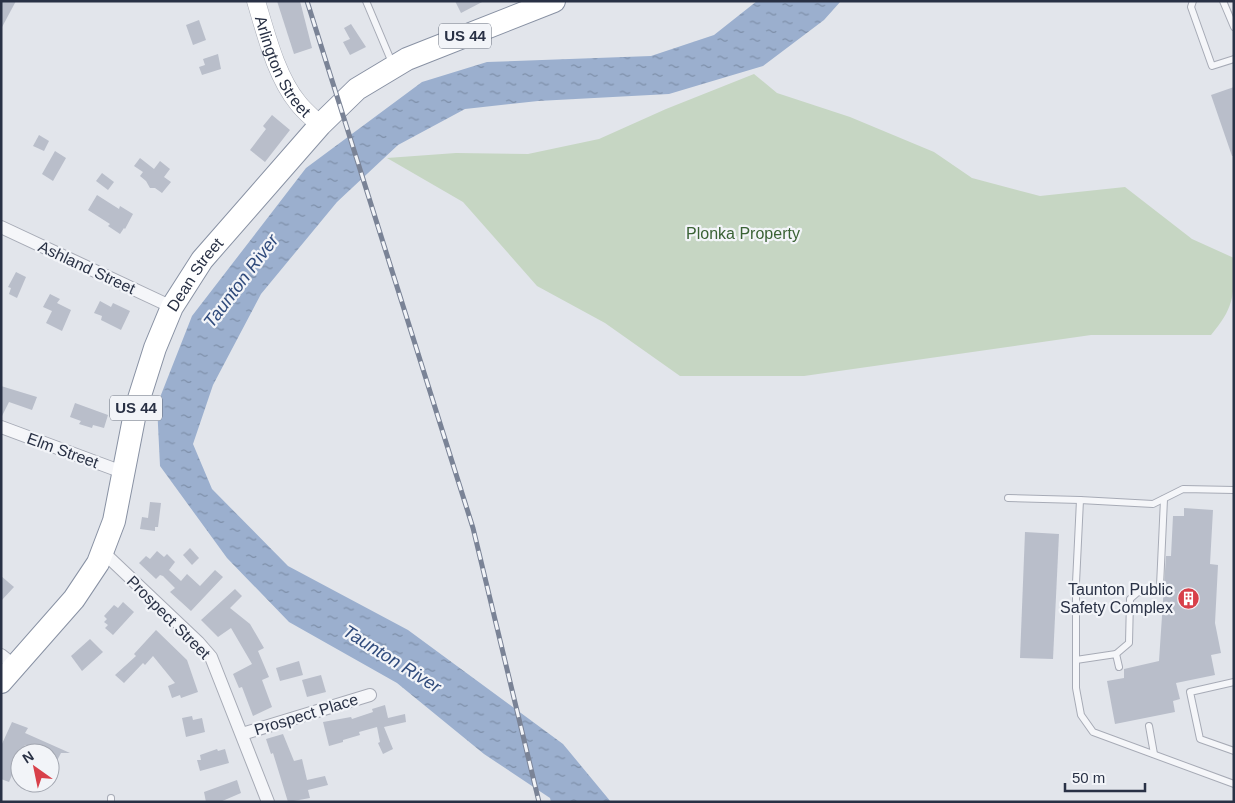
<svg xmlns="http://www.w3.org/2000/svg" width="1235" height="803" font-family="Arial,sans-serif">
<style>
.green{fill:#c6d6c3}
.water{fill:url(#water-ripples)}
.building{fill:#b9beca}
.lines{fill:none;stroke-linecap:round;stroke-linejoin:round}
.lane-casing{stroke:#a7abb6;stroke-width:8}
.street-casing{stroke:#a7abb6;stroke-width:14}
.secondary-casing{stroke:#a7abb6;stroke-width:19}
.highway-casing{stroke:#8891a3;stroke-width:24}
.lane{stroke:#f5f6f9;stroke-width:6}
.street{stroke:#f5f6f9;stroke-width:12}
.secondary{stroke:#fff;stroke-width:18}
.highway{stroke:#fff;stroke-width:22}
.rail-casing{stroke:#7a8396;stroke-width:5}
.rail{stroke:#f2f4f8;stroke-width:3;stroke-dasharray:9;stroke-linecap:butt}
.labels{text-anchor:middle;stroke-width:4.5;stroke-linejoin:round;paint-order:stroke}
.shield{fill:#f2f4f8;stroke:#656c7b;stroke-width:1}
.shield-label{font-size:15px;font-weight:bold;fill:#293145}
.street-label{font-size:16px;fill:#293145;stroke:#f2f4f8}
.park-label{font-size:16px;fill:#3a6235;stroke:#f2f4f8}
.poi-label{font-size:16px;fill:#293145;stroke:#f2f4f8;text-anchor:end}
.water-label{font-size:18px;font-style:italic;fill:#304b7c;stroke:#f2f4f8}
</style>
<defs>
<pattern id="water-ripples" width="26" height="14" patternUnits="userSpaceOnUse" patternTransform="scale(1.25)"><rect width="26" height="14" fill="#9bafce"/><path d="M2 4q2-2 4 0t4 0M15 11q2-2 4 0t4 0" fill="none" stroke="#7e8fa9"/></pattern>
</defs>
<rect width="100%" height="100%" fill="#e2e5eb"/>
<path class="green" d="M 754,74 L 777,93 L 850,117 L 934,152 L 972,178 L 1040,196 L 1125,187 L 1192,239 L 1234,258 C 1234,295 1235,307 1211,335 L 1091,335 L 804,376 L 680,376 L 605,323 L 537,286 L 463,202 L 387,158 L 456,153 L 528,154 L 599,139 L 666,109 Z"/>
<path class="water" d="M 757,1 L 841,1 L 824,20 L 763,66 L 669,94 L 538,101 L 465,109 L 398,145 L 337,202 L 261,294 L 213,385 L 193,444 L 212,489 L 288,566 L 408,630 L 563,744 L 611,802 L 551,802 L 550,798 L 484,754 L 397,683 L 289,622 L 227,558 L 160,466 L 157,405 L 192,316 L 306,168 L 422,82 L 487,62 L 651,56 L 714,35 Z"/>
<g class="building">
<path d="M 1,1 L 16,1 L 1,29 Z"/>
<path d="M 277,1 L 300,1 L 312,48 L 294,54 Z"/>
<path d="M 455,1 L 484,1 L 461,13 Z"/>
<path d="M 199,20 L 206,40 L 193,45 L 186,25 Z"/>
<path d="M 351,24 L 366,47 L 350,55 L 343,42 L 350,39 L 344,28 Z"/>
<path d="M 218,54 L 221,69 L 202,75 L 199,67 L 205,65 L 203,59 Z"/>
<path d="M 1234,87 L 1234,156 L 1232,156 L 1211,95 Z"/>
<path d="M 272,115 L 290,130 L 265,162 L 250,150 L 266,129 L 263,126 Z"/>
<path d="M 39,135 L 49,141 L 44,151 L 33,146 Z"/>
<path d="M 55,151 L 66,158 L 53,181 L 42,174 Z"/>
<path d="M 140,158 L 154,169 L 160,161 L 170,169 L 164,177 L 171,182 L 162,193 L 155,188 L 150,188 L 146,181 L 140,176 L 143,172 L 134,166 Z"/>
<path d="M 102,173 L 114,182 L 108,190 L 96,181 Z"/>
<path d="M 97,195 L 119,209 L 120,206 L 133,214 L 125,229 L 124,228 L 120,234 L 108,226 L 110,224 L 88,210 Z"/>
<path d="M 16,272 L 26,277 L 17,298 L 9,294 L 11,288 L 8,287 Z"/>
<path d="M 50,294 L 60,299 L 57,303 L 71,310 L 62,331 L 46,323 L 52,311 L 43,307 Z"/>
<path d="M 100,301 L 111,307 L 113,303 L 130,311 L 121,330 L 101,320 L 102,316 L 94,313 Z"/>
<path d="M 1,386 L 37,397 L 32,410 L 9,402 L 1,418 Z"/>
<path d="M 75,403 L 108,415 L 104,428 L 93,425 L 92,428 L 79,424 L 81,421 L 70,417 Z"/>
<path d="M 150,502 L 161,503 L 158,527 L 155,527 L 155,531 L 140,529 L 142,517 L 148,518 Z"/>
<path d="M 1184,508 L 1213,510 L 1210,564 L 1218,565 L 1215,623 L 1221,653 L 1211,655 L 1215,675 L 1176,683 L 1180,699 L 1173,701 L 1175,712 L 1115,724 L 1107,681 L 1124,678 L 1124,669 L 1159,661 L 1166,556 L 1171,556 L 1173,516 L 1184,516 Z"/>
<path d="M 1025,532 L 1059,534 L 1053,659 L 1020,658 Z"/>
<path d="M 190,548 L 199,558 L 192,565 L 183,555 Z"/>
<path d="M 157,551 L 164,557 L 167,554 L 175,562 L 169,570 L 181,581 L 187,574 L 200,586 L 215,570 L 223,577 L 191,611 L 170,592 L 175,588 L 163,576 L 160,575 L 156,579 L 139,563 L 146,556 L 150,559 Z"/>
<path d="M 1,576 L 14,587 L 1,601 Z"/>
<path d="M 235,589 L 242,596 L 230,608 L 250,624 L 264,648 L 258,651 L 269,677 L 262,680 L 272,707 L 253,716 L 242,687 L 239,688 L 233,674 L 252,664 L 231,628 L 218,637 L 201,620 Z"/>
<path d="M 123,602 L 134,612 L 113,635 L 105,628 L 108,625 L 104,622 L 107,619 L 104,616 L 114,605 L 118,608 Z"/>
<path d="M 156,630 L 187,660 L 198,692 L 181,698 L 180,695 L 172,698 L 168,686 L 175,683 L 153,656 L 145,665 L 143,663 L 124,683 L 115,675 L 136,656 L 134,654 Z"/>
<path d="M 90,639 L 103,652 L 82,671 L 71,656 Z"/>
<path d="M 299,661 L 303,675 L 280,681 L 276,668 Z"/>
<path d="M 321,675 L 326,692 L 307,697 L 302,680 Z"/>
<path d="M 385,705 L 388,718 L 405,714 L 406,722 L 384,727 L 393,749 L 383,754 L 378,743 L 380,742 L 377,727 L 359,732 L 360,735 L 343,740 L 343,742 L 329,746 L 323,722 L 351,717 L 352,719 L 373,712 L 372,709 Z"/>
<path d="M 192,716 L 193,720 L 202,718 L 205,732 L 186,737 L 182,718 Z"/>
<path d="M 12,722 L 28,728 L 25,733 L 70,753 L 61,753 L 50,774 L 50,753 L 44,753 L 25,745 L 20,753 L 20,779 L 12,775 L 9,782 L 1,779 L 1,746 Z"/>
<path d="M 283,734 L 294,761 L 302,759 L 307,780 L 325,776 L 328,785 L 308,790 L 310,798 L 288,802 L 273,753 L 271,754 L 266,739 Z"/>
<path d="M 217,749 L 218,751 L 225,749 L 229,763 L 200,771 L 197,760 L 201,760 L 200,755 Z"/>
<path d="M 237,780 L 241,793 L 220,802 L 206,802 L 204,792 Z"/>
</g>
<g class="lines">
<defs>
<g id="lane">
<path d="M 366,1 L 393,65"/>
<path d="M 1193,1 L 1191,7 L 1212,66 L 1234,59"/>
<path d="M 1223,1 L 1234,27"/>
<path d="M 1234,490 L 1183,489 L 1153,504 L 1080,500 L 1076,583 L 1076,688 L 1081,715 L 1093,732 L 1234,784"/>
<path d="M 1008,498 L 1080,500"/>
<path d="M 1116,654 L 1129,643 L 1130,599 L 1138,592 L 1153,593 L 1160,586 L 1164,499"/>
<path d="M 1076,660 L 1116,654 L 1119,667"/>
<path d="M 1234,682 L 1190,692 L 1200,739 L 1234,751"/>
<path d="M 1149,726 L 1154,754"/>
<path d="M 111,798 L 111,802"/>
</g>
<g id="street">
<path d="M 1,227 L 172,307"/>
<path d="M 1,427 L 125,473"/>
<path d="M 103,552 L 198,642 L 211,657 L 268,802"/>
<path d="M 1,655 L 15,666"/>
<path d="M 242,734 L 370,695"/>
</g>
<g id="secondary">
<path id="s1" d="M 256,1 C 266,34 276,76 298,103 C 304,111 313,118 320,125"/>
</g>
<g id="highway">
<path id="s2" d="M 1,682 L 74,599 L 98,563 L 114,521 L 136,408 L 155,348 L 172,307 L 202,260 L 320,125 L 357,89 L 407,59 L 554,1"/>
</g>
</defs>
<use href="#lane" class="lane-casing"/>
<use href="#street" class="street-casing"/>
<use href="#secondary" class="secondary-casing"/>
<use href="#highway" class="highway-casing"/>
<use href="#lane" class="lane"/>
<use href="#street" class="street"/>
<use href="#secondary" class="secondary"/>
<use href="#highway" class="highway"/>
<defs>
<path id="rail" d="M 307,1 L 473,528 L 539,802"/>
</defs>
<use href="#rail" class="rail-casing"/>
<use href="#rail" class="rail"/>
</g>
<defs>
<symbol id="building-disc" viewBox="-11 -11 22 22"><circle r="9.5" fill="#d8404a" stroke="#f2f4f8"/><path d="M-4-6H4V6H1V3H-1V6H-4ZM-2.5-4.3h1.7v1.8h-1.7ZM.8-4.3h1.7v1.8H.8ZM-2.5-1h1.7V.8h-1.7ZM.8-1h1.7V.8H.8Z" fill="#fff"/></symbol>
</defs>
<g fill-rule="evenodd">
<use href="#building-disc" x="1176" y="586" width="25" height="25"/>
</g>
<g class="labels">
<g class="shield">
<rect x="439" y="23.5" width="52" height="25" rx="4"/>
<rect x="110" y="395.5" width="52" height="25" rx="4"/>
</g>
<g class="shield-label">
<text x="465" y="41">US 44</text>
<text x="136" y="413">US 44</text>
</g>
<g class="street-label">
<text dy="6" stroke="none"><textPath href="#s1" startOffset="71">Arlington Street</textPath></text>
<text transform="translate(87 267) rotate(25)" y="6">Ashland Street</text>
<text dy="6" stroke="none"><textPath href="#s2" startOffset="461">Dean Street</textPath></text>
<text transform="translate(63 450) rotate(20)" y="6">Elm Street</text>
<text transform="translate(169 617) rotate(45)" y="6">Prospect Street</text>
<text transform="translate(306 714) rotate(-17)" y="6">Prospect Place</text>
</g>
<g class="park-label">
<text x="743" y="239">Plonka Property</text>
</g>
<g class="poi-label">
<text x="1173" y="595">Taunton Public<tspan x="1173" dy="18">Safety Complex</tspan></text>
</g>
<g class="water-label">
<text transform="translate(241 281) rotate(-53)" y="6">Taunton River</text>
<text transform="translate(392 659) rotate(32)" y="6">Taunton River</text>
</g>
</g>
<rect width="1235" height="803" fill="none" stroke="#293145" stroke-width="5"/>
<g transform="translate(35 768) rotate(327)"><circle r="24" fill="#f2f4f8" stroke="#a2a6b0"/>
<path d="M0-4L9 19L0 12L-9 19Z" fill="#d8404a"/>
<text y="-8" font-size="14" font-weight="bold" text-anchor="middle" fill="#293145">N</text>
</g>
<path d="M1065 783v8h80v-8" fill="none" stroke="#293145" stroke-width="2.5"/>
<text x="1072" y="783" font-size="15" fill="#293145" stroke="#f2f4f8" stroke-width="4" paint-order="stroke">50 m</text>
</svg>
